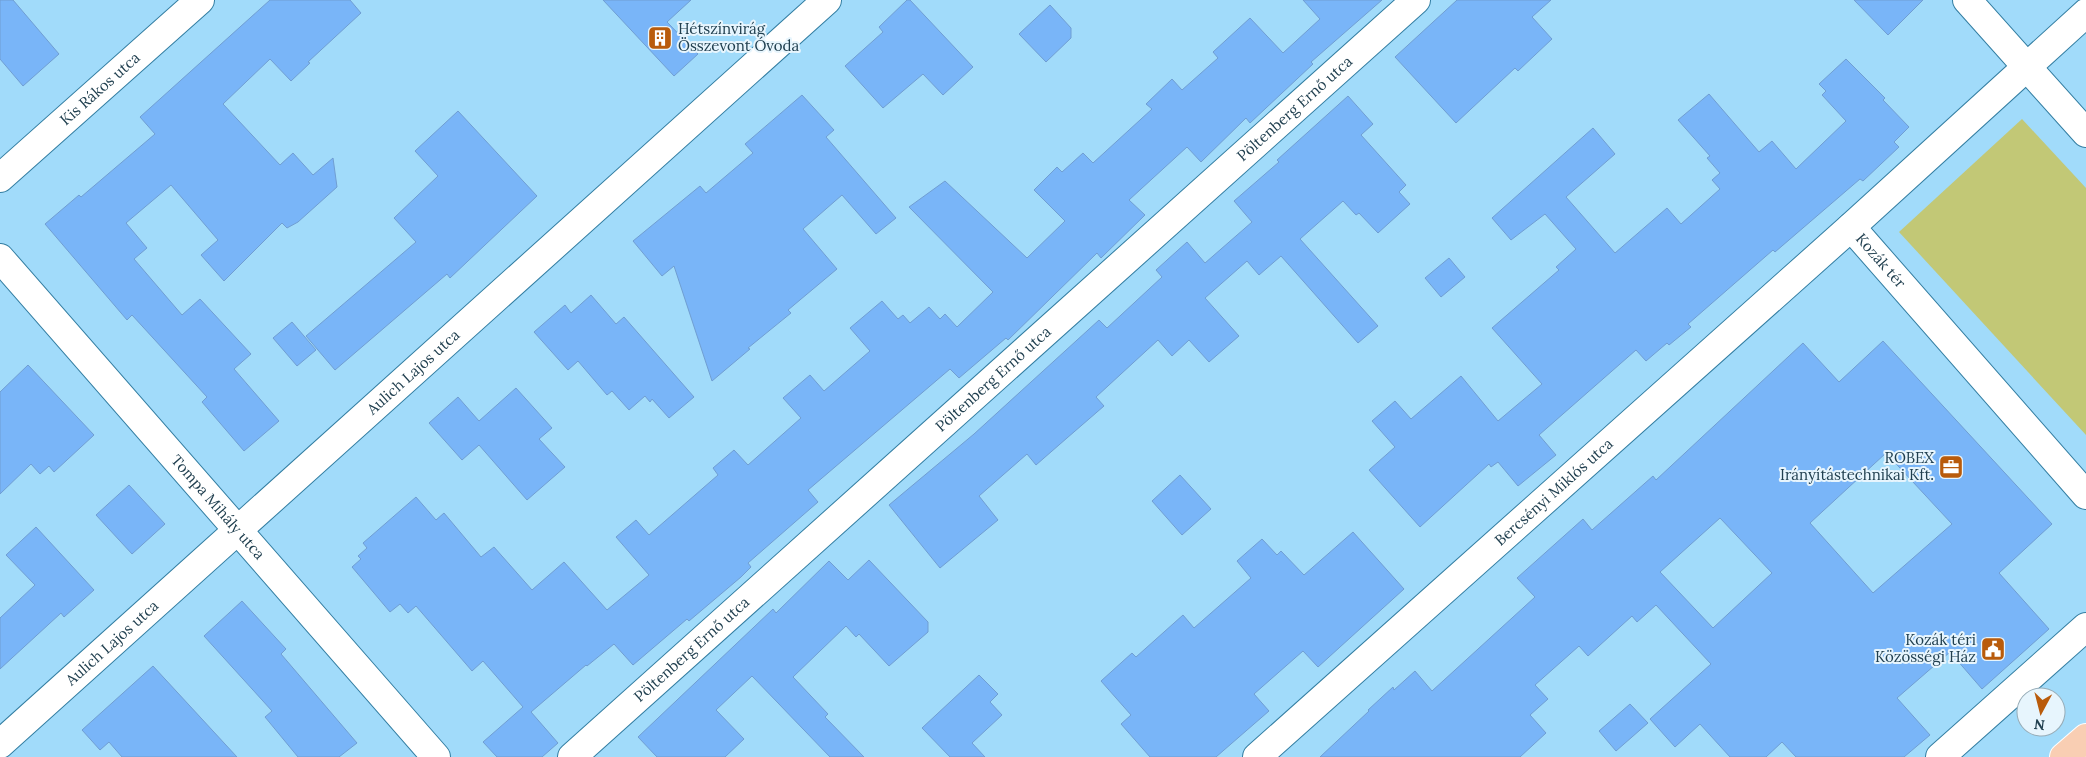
<svg xmlns="http://www.w3.org/2000/svg" width="2086" height="757" font-family="Lora,serif">
<style>
.green{fill:#c2c876}
.building{fill:#79b5f8;stroke:#709ed2;fill-rule:evenodd}
.lines{fill:none;stroke-linecap:round;stroke-linejoin:round}
.minor-casing{stroke:#337ea2;stroke-width:30}
.major-casing{stroke:#fff;stroke-width:30}
.minor{stroke:#fff;stroke-width:28}
.major{stroke:#f9ceb3;stroke-width:28}
.labels{text-anchor:middle;stroke-width:4;stroke-linejoin:round;paint-order:stroke}
.poi-label{font-size:15px;fill:#203f4f;stroke:#e7f5fd;text-anchor:end}
.street-label{font-size:15px;fill:#203f4f;stroke:#e7f5fd}
</style>
<rect width="100%" height="100%" fill="#a1dbfa"/>
<path class="green" d="M 2022,119 L 2086,188 L 2086,435 L 1899,232 Z"/>
<g class="building">
<path d="M 0,0 L 13,0 L 59,54 L 23,86 L 0,59 Z"/>
<path d="M 270,0 L 350,0 L 361,13 L 308,62 L 310,63 L 291,81 L 270,59 L 223,104 L 280,165 L 293,153 L 313,175 L 333,158 L 337,187 L 298,222 L 287,228 L 282,223 L 224,281 L 201,255 L 218,240 L 171,185 L 126,223 L 147,248 L 134,259 L 182,315 L 200,299 L 251,354 L 234,369 L 279,421 L 244,451 L 202,402 L 207,397 L 132,315 L 127,320 L 45,224 L 79,195 L 81,197 L 155,134 L 140,117 Z"/>
<path d="M 603,0 L 691,0 L 667,22 L 698,54 L 674,76 Z"/>
<path d="M 907,0 L 910,0 L 973,67 L 943,95 L 923,74 L 883,108 L 845,66 L 883,32 L 879,27 Z"/>
<path d="M 1303,0 L 1382,0 L 1311,62 L 1313,64 L 1250,123 L 1246,118 L 1201,162 L 1187,147 L 1129,200 L 1145,215 L 1101,258 L 1097,253 L 1008,340 L 1006,338 L 959,378 L 950,369 L 808,490 L 818,502 L 748,563 L 751,567 L 741,577 L 689,621 L 687,619 L 633,665 L 614,644 L 587,666 L 586,665 L 531,712 L 558,743 L 542,757 L 497,757 L 483,742 L 523,707 L 483,661 L 472,671 L 416,606 L 408,613 L 400,604 L 390,612 L 352,567 L 361,559 L 358,556 L 367,548 L 363,543 L 416,497 L 436,520 L 444,513 L 481,557 L 494,547 L 532,590 L 564,562 L 607,610 L 649,575 L 616,537 L 636,520 L 649,535 L 718,475 L 713,468 L 734,450 L 748,465 L 801,418 L 783,398 L 810,375 L 824,391 L 870,351 L 850,328 L 882,301 L 898,319 L 903,315 L 910,323 L 929,307 L 940,319 L 945,314 L 957,327 L 993,292 L 909,207 L 945,181 L 1027,258 L 1065,221 L 1034,190 L 1057,167 L 1062,172 L 1083,153 L 1093,163 L 1152,109 L 1146,104 L 1172,79 L 1182,90 L 1218,58 L 1213,52 L 1250,18 L 1283,53 L 1320,19 Z"/>
<path d="M 1457,0 L 1551,0 L 1532,17 L 1552,39 L 1518,71 L 1515,68 L 1456,123 L 1395,57 Z"/>
<path d="M 1854,0 L 1923,0 L 1888,35 Z"/>
<path d="M 1050,5 L 1071,28 L 1071,38 L 1046,62 L 1019,34 Z"/>
<path d="M 1846,59 L 1885,98 L 1883,100 L 1909,127 L 1894,142 L 1899,147 L 1863,181 L 1860,179 L 1775,252 L 1773,250 L 1688,324 L 1691,327 L 1669,345 L 1667,343 L 1646,361 L 1636,350 L 1539,435 L 1556,455 L 1518,486 L 1498,462 L 1491,467 L 1489,464 L 1420,527 L 1369,470 L 1395,447 L 1372,421 L 1395,401 L 1411,419 L 1461,376 L 1498,421 L 1542,384 L 1492,328 L 1559,270 L 1556,267 L 1576,249 L 1545,214 L 1511,240 L 1492,218 L 1593,128 L 1615,154 L 1566,197 L 1615,253 L 1667,208 L 1681,224 L 1720,189 L 1712,180 L 1720,173 L 1707,158 L 1710,156 L 1678,120 L 1709,94 L 1759,152 L 1772,141 L 1796,169 L 1846,121 L 1822,95 L 1826,91 L 1819,84 Z"/>
<path d="M 802,95 L 834,130 L 826,137 L 896,218 L 876,234 L 842,195 L 803,229 L 837,269 L 788,310 L 791,313 L 748,348 L 750,349 L 712,381 L 674,266 L 662,276 L 633,241 L 700,186 L 706,193 L 753,153 L 745,144 Z"/>
<path d="M 1348,96 L 1373,124 L 1361,135 L 1406,185 L 1399,192 L 1410,204 L 1378,233 L 1359,213 L 1356,215 L 1343,201 L 1300,239 L 1378,326 L 1358,343 L 1281,256 L 1259,275 L 1247,261 L 1205,298 L 1239,336 L 1209,362 L 1189,340 L 1172,356 L 1158,340 L 1096,397 L 1104,406 L 1067,438 L 1036,465 L 1027,454 L 979,496 L 998,520 L 940,568 L 889,505 L 974,434 L 1099,320 L 1107,328 L 1162,277 L 1156,270 L 1187,242 L 1205,263 L 1252,222 L 1234,201 L 1279,162 L 1277,160 Z"/>
<path d="M 458,111 L 537,196 L 450,278 L 447,274 L 335,370 L 306,336 L 416,242 L 394,218 L 438,176 L 415,151 Z"/>
<path d="M 1449,258 L 1465,277 L 1441,297 L 1425,278 Z"/>
<path d="M 591,295 L 616,324 L 624,317 L 694,397 L 669,418 L 652,399 L 650,402 L 645,396 L 629,410 L 612,391 L 607,395 L 578,361 L 568,370 L 534,332 L 565,305 L 571,313 Z"/>
<path d="M 292,322 L 316,350 L 297,366 L 273,338 Z"/>
<path d="M 1883,341 L 2052,524 L 1999,573 L 2049,629 L 1982,689 L 1950,652 L 1897,698 L 1930,735 L 1904,757 L 1796,757 L 1782,742 L 1766,757 L 1730,757 L 1700,724 L 1675,747 L 1650,719 L 1711,664 L 1656,605 L 1637,622 L 1632,616 L 1588,656 L 1579,646 L 1535,685 L 1548,699 L 1530,715 L 1546,733 L 1520,757 L 1320,757 L 1369,711 L 1368,710 L 1393,687 L 1394,690 L 1415,671 L 1432,691 L 1535,597 L 1517,578 L 1583,519 L 1592,530 L 1653,476 L 1656,480 L 1803,343 L 1839,382 ZM 1886,453 L 1952,524 L 1873,593 L 1810,523 ZM 1720,518 L 1772,573 L 1713,628 L 1660,572 Z"/>
<path d="M 28,365 L 94,435 L 54,472 L 49,466 L 40,474 L 31,464 L 0,494 L 0,392 Z"/>
<path d="M 516,388 L 552,428 L 539,439 L 565,467 L 527,500 L 479,445 L 462,460 L 429,423 L 458,397 L 479,421 Z"/>
<path d="M 1180,475 L 1211,509 L 1182,535 L 1152,501 Z"/>
<path d="M 129,485 L 165,524 L 132,554 L 96,515 Z"/>
<path d="M 36,527 L 94,590 L 64,617 L 61,613 L 0,669 L 0,618 L 35,585 L 6,555 Z"/>
<path d="M 1353,532 L 1404,589 L 1318,667 L 1303,651 L 1254,694 L 1269,711 L 1216,757 L 1150,757 L 1121,724 L 1131,715 L 1101,681 L 1132,653 L 1136,657 L 1183,615 L 1194,628 L 1251,578 L 1237,561 L 1262,539 L 1277,555 L 1281,551 L 1304,575 Z"/>
<path d="M 869,560 L 928,622 L 928,632 L 889,666 L 859,634 L 856,637 L 846,626 L 793,677 L 828,714 L 825,717 L 864,757 L 830,757 L 752,676 L 716,710 L 744,739 L 725,757 L 657,757 L 638,737 L 773,609 L 776,613 L 829,561 L 848,580 Z"/>
<path d="M 242,601 L 286,649 L 281,654 L 357,743 L 339,757 L 298,757 L 265,717 L 272,711 L 204,636 Z"/>
<path d="M 153,666 L 237,757 L 122,757 L 109,742 L 100,750 L 82,730 Z"/>
<path d="M 979,675 L 998,694 L 990,702 L 1002,715 L 972,743 L 985,757 L 950,757 L 922,728 Z"/>
<path d="M 1630,704 L 1648,723 L 1616,751 L 1599,731 Z"/>
</g>
<g class="lines">
<defs>
<g id="minor">
<path d="M 1967,0 L 2086,133"/>
<path id="s1" d="M 0,178 L 200,0"/>
<path id="s2" d="M 1851,227 L 2086,495"/>
<path id="s3" d="M 0,258 L 436,757"/>
<path id="s4" d="M 0,744 L 827,0"/>
<path id="s5" d="M 572,757 L 1416,0"/>
<path id="s6" d="M 1257,757 L 1851,227 L 2086,13"/>
<path d="M 1940,757 L 2086,627"/>
</g>
<path id="major" d="M 2064,757 L 2086,738"/>
</defs>
<use href="#minor" class="minor-casing"/>
<use href="#major" class="major-casing"/>
<use href="#minor" class="minor"/>
<use href="#major" class="major"/>
</g>
<defs>
<symbol id="building-square" viewBox="-11 -11 22 22"><rect x="-9" y="-9" width="18" height="18" rx="4" fill="#b95b0b" stroke="#e7f5fd"/><path d="M-4-6H4V6H1V3H-1V6H-4ZM-2.5-4.3h1.7v1.8h-1.7ZM.8-4.3h1.7v1.8H.8ZM-2.5-1h1.7V.8h-1.7ZM.8-1h1.7V.8H.8Z" fill="#fff"/></symbol>
<symbol id="office-square" viewBox="-11 -11 22 22"><rect x="-9" y="-9" width="18" height="18" rx="4" fill="#b95b0b" stroke="#e7f5fd"/><path d="M-6-3h4V-5.5h4V-3h4V5H-6ZM-1-4.5V-3h2v-1.5ZM-6 0V1H6V0Z" fill="#fff"/></symbol>
<symbol id="civic-square" viewBox="-11 -11 22 22"><rect x="-9" y="-9" width="18" height="18" rx="4" fill="#b95b0b" stroke="#e7f5fd"/><path d="M-.6-6.5H3V-4.5H.6V-3L4-1V1h2V6H-6V1h2V-1L-.6-3ZM-1.2 2.5V6h2.4V2.5Z" fill="#fff"/></symbol>
</defs>
<g fill-rule="evenodd">
<use href="#building-square" x="646" y="24" width="28" height="28"/>
<use href="#office-square" x="1937" y="453" width="28" height="28"/>
<use href="#civic-square" x="1979" y="635" width="28" height="28"/>
</g>
<g class="labels">
<g class="poi-label">
<text x="678" y="34" text-anchor="start">Hétszínvirág<tspan x="678" dy="17">Összevont Óvoda</tspan></text>
<text x="1934" y="463">ROBEX<tspan x="1934" dy="17">Irányítástechnikai Kft.</tspan></text>
<text x="1976" y="645">Kozák téri<tspan x="1976" dy="17">Közösségi Ház</tspan></text>
</g>
<g class="street-label">
<text dy="5" stroke="none"><textPath href="#s1" startOffset="134">Kis Rákos utca</textPath></text>
<text dy="5" stroke="none"><textPath href="#s5" startOffset="971">Pöltenberg Ernő utca</textPath></text>
<text dy="5" stroke="none"><textPath href="#s2" startOffset="45">Kozák tér</textPath></text>
<text dy="5" stroke="none"><textPath href="#s4" startOffset="556">Aulich Lajos utca</textPath></text>
<text dy="5" stroke="none"><textPath href="#s5" startOffset="566">Pöltenberg Ernő utca</textPath></text>
<text dy="5" stroke="none"><textPath href="#s6" startOffset="398">Bercsényi Miklós utca</textPath></text>
<text dy="5" stroke="none"><textPath href="#s3" startOffset="331">Tompa Mihály utca</textPath></text>
<text dy="5" stroke="none"><textPath href="#s4" startOffset="151">Aulich Lajos utca</textPath></text>
<text dy="5" stroke="none"><textPath href="#s5" startOffset="161">Pöltenberg Ernő utca</textPath></text>
</g>
</g>
<g transform="translate(2041 712) rotate(187)"><circle r="24" fill="#e7f5fd" stroke="#97acb7"/>
<path d="M0-4L9 19L0 12L-9 19Z" fill="#b95b0b"/>
<text y="-8" font-size="14" font-weight="bold" text-anchor="middle" fill="#203f4f">N</text>
</g>
</svg>
